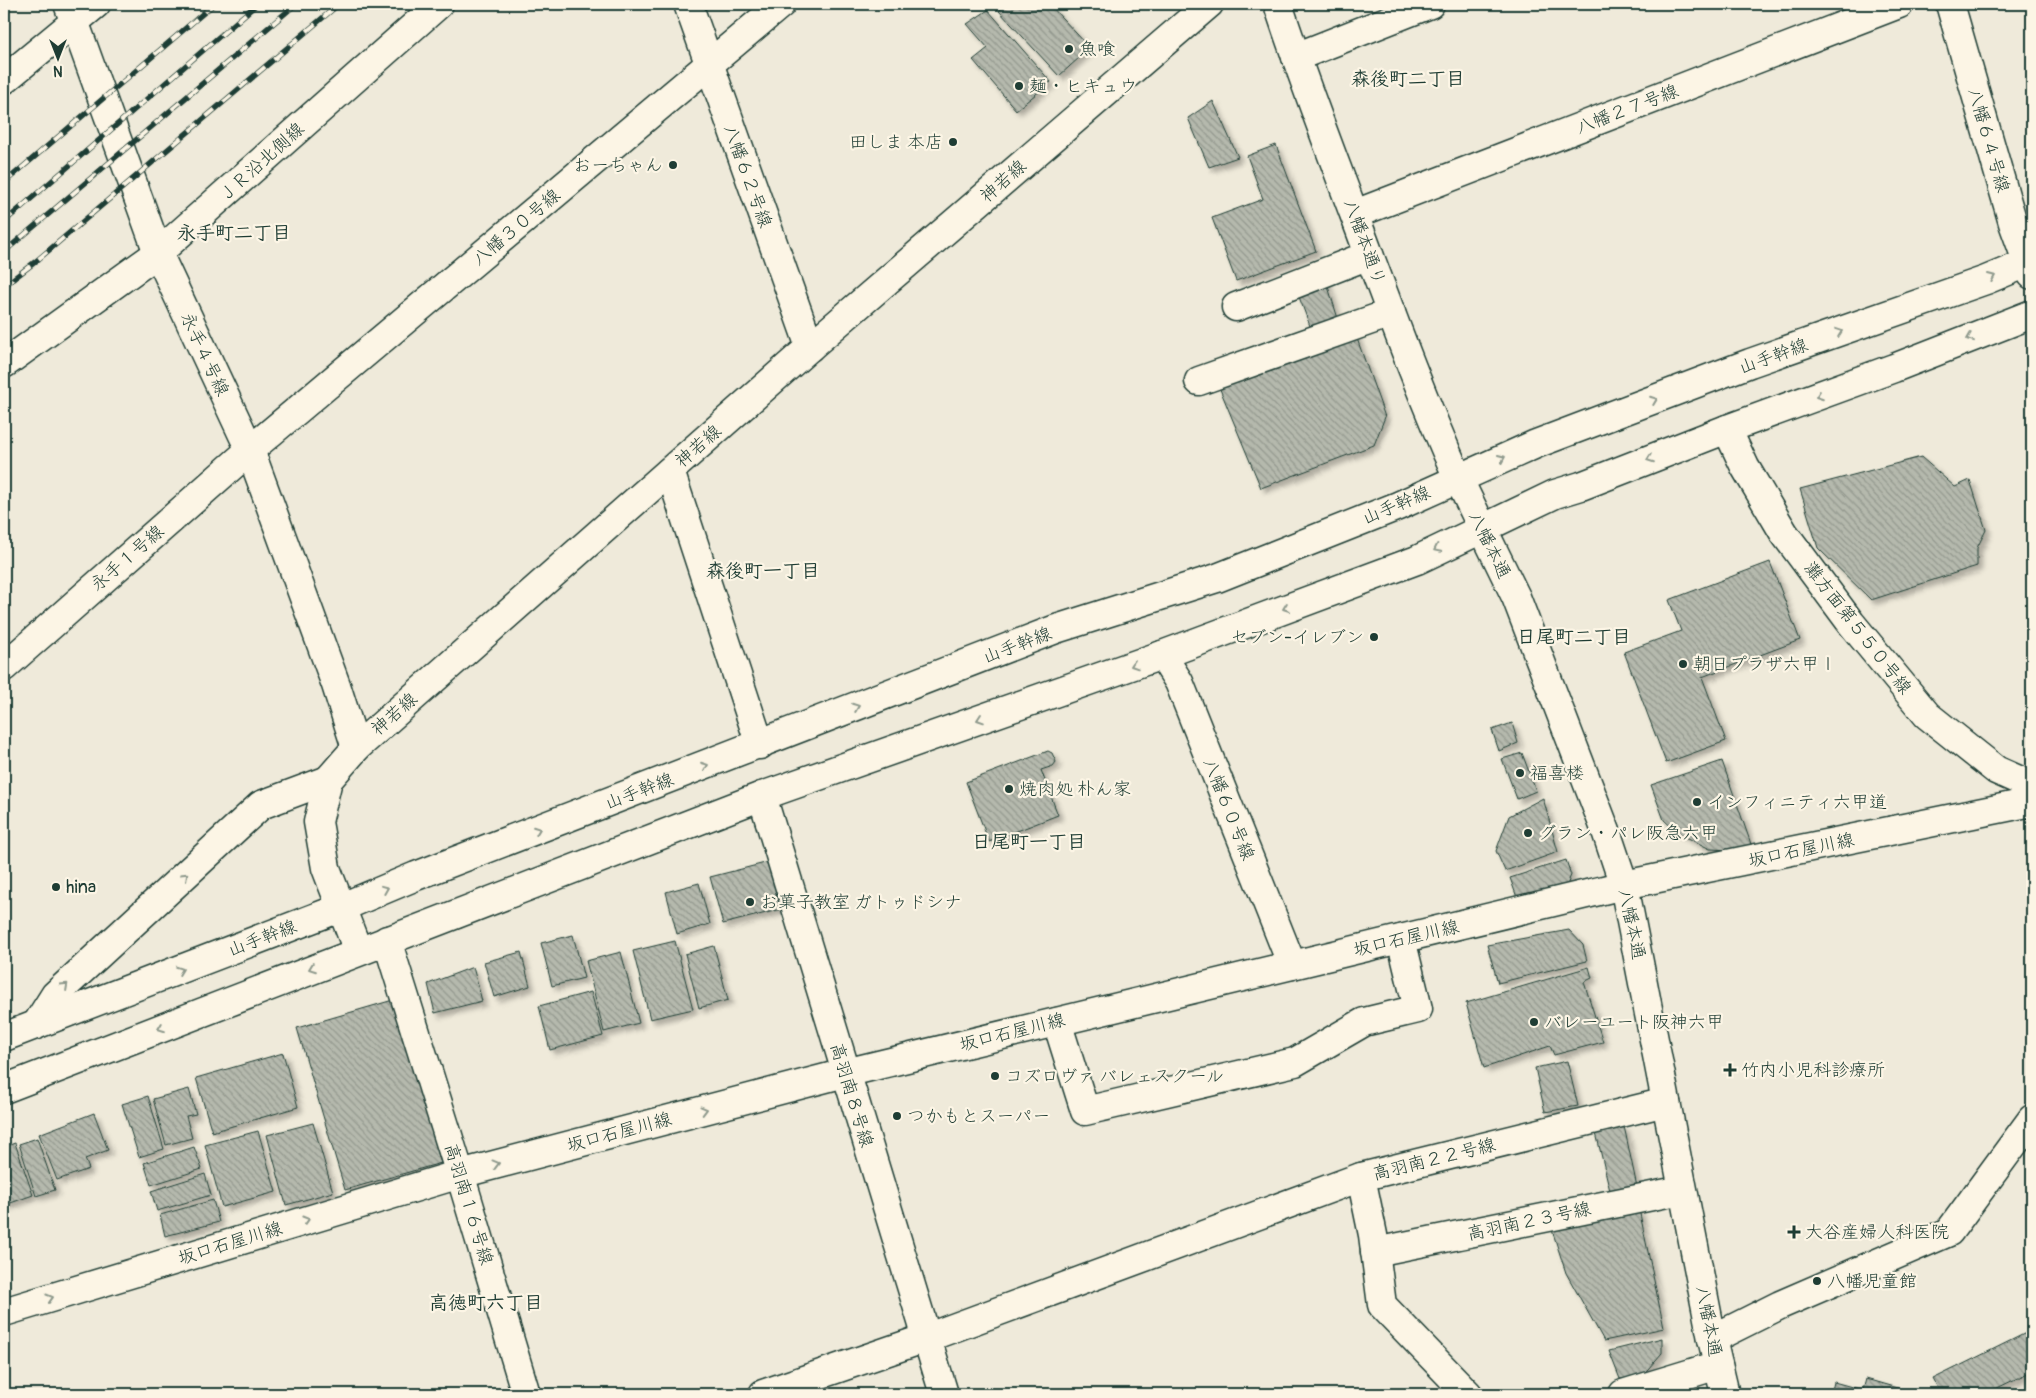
<svg xmlns="http://www.w3.org/2000/svg" width="2036" height="1398" font-family="Pangolin,'Klee One',sans-serif">
<style>
.building{fill:url(#building-back-hatch);stroke:#1f3d34;filter:url(#shadow)}
.lines{fill:none;stroke-linecap:round;stroke-linejoin:round}
.minor-casing{stroke:#1f3d34;stroke-width:31}
.major-casing{stroke:#1f3d34;stroke-width:31}
.minor{stroke:#fcf5e5;stroke-width:28}
.major{stroke:#fcf5e5;stroke-width:28}
.rail-casing{stroke:#1f3d34;stroke-width:5.5}
.rail{stroke:#fcf5e5;stroke-width:4;stroke-dasharray:11;stroke-linecap:butt}
.oneway{stroke:#8e998c}
.poi-dot{fill:#1f3d34;stroke:#fcf5e5;stroke-width:2}
.labels{text-anchor:middle;stroke-width:4.5;stroke-linejoin:round;paint-order:stroke}
.poi-label{font-size:18px;fill:#1f3d34;stroke:#fcf5e5;text-anchor:start}
.street-label{font-size:18px;fill:#1f3d34;stroke:#fcf5e5}
.neighbourhood-label{font-size:19px;font-weight:bold;fill:#1f3d34;stroke:#fcf5e5}
</style>
<defs>
<pattern id="building-back-hatch" width="6" height="6" patternUnits="userSpaceOnUse" patternTransform="scale(1.25)"><rect width="6" height="6" fill="#b5b9ad"/><path d="M-1 5l2 2M0 0l6 6M5-1l2 2" fill="none" stroke="#93988e"/></pattern>
<filter id="shadow"><feDropShadow dx="4.5" dy="4.5" stdDeviation="2.5" flood-color="#0004"/></filter>
</defs>
<rect width="100%" height="100%" fill="#efeada"/>
<filter id="ink" filterUnits="userSpaceOnUse"><feTurbulence type="fractalNoise" baseFrequency=".02" numOctaves="2"/><feDisplacementMap in="SourceGraphic" scale="10" xChannelSelector="R" yChannelSelector="G"/><feConvolveMatrix kernelMatrix="1 2 1 2 8 2 1 2 1" color-interpolation-filters="sRGB"/></filter>
<g filter="url(#ink)">
<g class="building">
<path d="M 1007,4 L 1049,4 L 1090,48 L 1059,76 L 999,11 Z"/>
<path d="M 988,10 L 1051,82 L 1016,110 L 973,60 L 988,48 L 967,24 Z"/>
<path d="M 1213,101 L 1238,157 L 1209,167 L 1188,118 Z"/>
<path d="M 1276,145 L 1316,251 L 1236,281 L 1212,218 L 1263,199 L 1247,156 Z"/>
<path d="M 1325,277 L 1340,325 L 1313,334 L 1296,289 Z"/>
<path d="M 1355,333 L 1385,417 L 1374,445 L 1261,488 L 1217,382 Z"/>
<path d="M 1921,457 L 1955,487 L 1970,480 L 1986,530 L 1977,548 L 1977,566 L 1871,600 L 1818,548 L 1800,489 Z"/>
<path d="M 1770,562 L 1800,640 L 1702,677 L 1726,741 L 1666,763 L 1624,652 L 1681,631 L 1669,600 Z"/>
<path d="M 1512,723 L 1518,743 L 1499,751 L 1492,730 Z"/>
<path d="M 1048,751 L 1052,753 L 1056,762 L 1053,766 L 1041,770 L 1058,815 L 989,842 L 966,782 Z"/>
<path d="M 1522,753 L 1536,791 L 1517,799 L 1502,759 Z"/>
<path d="M 1722,761 L 1751,844 L 1733,850 L 1710,849 L 1678,833 L 1664,820 L 1651,785 Z"/>
<path d="M 1543,798 L 1558,852 L 1505,871 L 1496,851 L 1509,816 Z"/>
<path d="M 1566,860 L 1571,875 L 1566,888 L 1519,903 L 1510,878 Z"/>
<path d="M 769,862 L 782,909 L 723,924 L 710,877 Z"/>
<path d="M 699,883 L 710,924 L 677,934 L 666,892 Z"/>
<path d="M 1569,930 L 1583,945 L 1587,961 L 1498,983 L 1487,945 Z"/>
<path d="M 573,935 L 584,978 L 552,986 L 541,943 Z"/>
<path d="M 675,941 L 693,1009 L 650,1019 L 633,951 Z"/>
<path d="M 714,946 L 728,1000 L 699,1008 L 685,954 Z"/>
<path d="M 521,952 L 530,986 L 494,997 L 484,962 Z"/>
<path d="M 621,952 L 639,1023 L 604,1032 L 586,961 Z"/>
<path d="M 473,967 L 482,1001 L 435,1013 L 428,984 Z"/>
<path d="M 1589,967 L 1592,978 L 1584,982 L 1603,1042 L 1554,1055 L 1550,1046 L 1484,1068 L 1466,1003 Z"/>
<path d="M 591,992 L 603,1036 L 550,1050 L 539,1006 Z"/>
<path d="M 393,1000 L 441,1163 L 345,1190 L 297,1028 Z"/>
<path d="M 283,1053 L 298,1107 L 212,1132 L 196,1078 Z"/>
<path d="M 1567,1061 L 1578,1106 L 1545,1112 L 1535,1068 Z"/>
<path d="M 189,1089 L 196,1114 L 186,1116 L 192,1138 L 166,1145 L 153,1099 Z"/>
<path d="M 148,1096 L 164,1149 L 139,1157 L 122,1104 Z"/>
<path d="M 94,1113 L 108,1150 L 85,1159 L 89,1169 L 57,1180 L 39,1134 Z"/>
<path d="M 313,1123 L 333,1192 L 286,1205 L 267,1135 Z"/>
<path d="M 1624,1126 L 1637,1187 L 1610,1191 L 1596,1133 Z"/>
<path d="M 258,1131 L 276,1192 L 222,1207 L 205,1145 Z"/>
<path d="M 37,1138 L 55,1190 L 36,1196 L 19,1144 Z"/>
<path d="M 15,1143 L 33,1195 L 5,1205 L 4,1201 L 4,1147 Z"/>
<path d="M 194,1147 L 202,1169 L 151,1185 L 144,1163 Z"/>
<path d="M 205,1174 L 211,1195 L 157,1211 L 151,1191 Z"/>
<path d="M 213,1200 L 219,1222 L 165,1236 L 160,1215 Z"/>
<path d="M 1639,1209 L 1664,1328 L 1604,1341 L 1566,1273 L 1551,1227 Z"/>
<path d="M 2032,1330 L 2032,1371 L 1985,1394 L 1941,1394 L 1933,1379 Z"/>
<path d="M 1662,1338 L 1662,1353 L 1641,1377 L 1620,1379 L 1609,1351 Z"/>
<path d="M 1866,1379 L 1918,1394 L 1831,1394 L 1834,1382 L 1863,1390 Z"/>
</g>
<g class="lines">
<defs>
<g id="minor">
<path d="M 68,4 L 158,253 L 250,450 L 336,685 L 356,748"/>
<path d="M 688,4 L 810,347"/>
<path d="M 1278,4 C 1301,75 1328,144 1354,214 C 1387,302 1419,391 1458,478"/>
<path d="M 1950,4 L 2013,223 L 2032,275"/>
<path d="M 1296,57 L 1430,4"/>
<path d="M 4,80 L 96,4"/>
<path d="M 1355,214 L 1899,4"/>
<path d="M 1236,307 L 1369,255"/>
<path d="M 4,364 L 158,253 L 439,4"/>
<path d="M 1199,381 L 1391,313"/>
<path d="M 1727,429 L 1745,467 L 1784,533 L 1851,623 L 1927,715 L 1996,770 L 2032,786"/>
<path d="M 670,471 L 760,745"/>
<path d="M 1162,655 L 1179,682 L 1292,965"/>
<path d="M 4,667 L 250,450 L 781,4"/>
<path d="M 762,796 L 944,1394"/>
<path d="M 387,940 L 460,1174 L 526,1394"/>
<path d="M 358,951 L 326,868 L 318,822 L 328,780 L 356,748 L 810,347 L 1209,4"/>
<path d="M 1057,1022 L 1085,1111 L 1295,1062 L 1364,1022 L 1418,1009 L 1401,939"/>
<path d="M 36,1025 L 55,995 L 261,805 L 328,780"/>
<path d="M 1375,1252 L 1682,1190"/>
<path d="M 4,1312 L 460,1174 L 845,1073 L 1624,885 L 2032,802"/>
<path d="M 1712,1339 L 1780,1305 L 1949,1232 L 2032,1119"/>
<path d="M 763,1394 L 926,1338 L 1361,1177"/>
<path d="M 1468,1394 L 1382,1305 L 1373,1235 L 1361,1177 L 1666,1102"/>
<path d="M 1623,1394 L 1718,1365"/>
</g>
<g id="major">
<path d="M 1458,478 L 1516,597 L 1607,834 L 1624,885 L 1712,1339 L 1725,1394"/>
<path d="M 4,1037 L 340,908 L 416,876 L 1056,629 L 1217,578 L 1398,506 L 1536,444 L 1750,363 L 1986,280 L 2032,261"/>
<path d="M 4,1089 L 762,796 L 1162,655 L 1417,560 L 1555,494 L 1581,486 L 1727,429 L 1894,368 L 2032,314"/>
</g>
</defs>
<use href="#minor" class="minor-casing"/>
<use href="#major" class="major-casing"/>
<use href="#minor" class="minor"/>
<use href="#major" class="major"/>
<defs>
<g id="rail">
<path d="M 4,183 L 214,4"/>
<path d="M 4,222 L 257,4"/>
<path d="M 4,252 L 296,4"/>
<path d="M 4,286 L 35,262 L 339,4"/>
</g>
</defs>
<use href="#rail" class="rail-casing"/>
<use href="#rail" class="rail"/>
</g>
<defs><path id="oneway-chevron" d="M-2-3.5L2.5 0L-2 3.5" fill="none" stroke-width="1.6" stroke-linecap="round" stroke-linejoin="round" transform="scale(1.25)"/></defs>
<g class="oneway">
<use href="#oneway-chevron" transform="translate(1992 277) rotate(-23)"/>
<use href="#oneway-chevron" transform="translate(1839 332) rotate(-20)"/>
<use href="#oneway-chevron" transform="translate(1970 338) rotate(158)"/>
<use href="#oneway-chevron" transform="translate(1819 396) rotate(160)"/>
<use href="#oneway-chevron" transform="translate(1654 400) rotate(-21)"/>
<use href="#oneway-chevron" transform="translate(1502 458) rotate(-24)"/>
<use href="#oneway-chevron" transform="translate(1650 459) rotate(159)"/>
<use href="#oneway-chevron" transform="translate(1437 549) rotate(154)"/>
<use href="#oneway-chevron" transform="translate(1286 608) rotate(160)"/>
<use href="#oneway-chevron" transform="translate(1134 665) rotate(161)"/>
<use href="#oneway-chevron" transform="translate(856 707) rotate(-21)"/>
<use href="#oneway-chevron" transform="translate(980 719) rotate(161)"/>
<use href="#oneway-chevron" transform="translate(705 766) rotate(-21)"/>
<use href="#oneway-chevron" transform="translate(537 830) rotate(-21)"/>
<use href="#oneway-chevron" transform="translate(185 876) rotate(-43)"/>
<use href="#oneway-chevron" transform="translate(385 889) rotate(-22)"/>
<use href="#oneway-chevron" transform="translate(312 968) rotate(159)"/>
<use href="#oneway-chevron" transform="translate(180 970) rotate(-21)"/>
<use href="#oneway-chevron" transform="translate(65 986) rotate(-43)"/>
<use href="#oneway-chevron" transform="translate(161 1028) rotate(159)"/>
<use href="#oneway-chevron" transform="translate(704 1110) rotate(-15)"/>
<use href="#oneway-chevron" transform="translate(496 1164) rotate(-15)"/>
<use href="#oneway-chevron" transform="translate(306 1220) rotate(-17)"/>
<use href="#oneway-chevron" transform="translate(50 1298) rotate(-17)"/>
</g>
</g>
<g class="poi-dot">
<circle cx="1069" cy="49" r="5"/>
<circle cx="1019" cy="86" r="5"/>
<circle cx="953" cy="142" r="5"/>
<circle cx="673" cy="165" r="5"/>
<circle cx="1374" cy="637" r="5"/>
<circle cx="1683" cy="664" r="5"/>
<circle cx="1520" cy="773" r="5"/>
<circle cx="1009" cy="789" r="5"/>
<circle cx="1697" cy="802" r="5"/>
<circle cx="1528" cy="833" r="5"/>
<circle cx="56" cy="887" r="5"/>
<circle cx="750" cy="902" r="5"/>
<circle cx="1534" cy="1022" r="5"/>
<path d="M1727.5 1062.5h5v5h5v5h-5v5h-5v-5h-5v-5h5z"/>
<circle cx="995" cy="1076" r="5"/>
<circle cx="897" cy="1116" r="5"/>
<path d="M1791.5 1224.5h5v5h5v5h-5v5h-5v-5h-5v-5h5z"/>
<circle cx="1817" cy="1281" r="5"/>
</g>
<g class="labels">
<g class="poi-label">
<text x="1079" y="55">魚喰</text>
<text x="1029" y="92">麺・ヒキュウ</text>
<text x="943" y="148" text-anchor="end">田しま 本店</text>
<text x="663" y="171" text-anchor="end">おーちゃん</text>
<text x="1364" y="643" text-anchor="end">セブン-イレブン</text>
<text x="1693" y="670">朝日プラザ六甲Ⅰ</text>
<text x="1530" y="779">福喜楼</text>
<text x="1019" y="795">焼肉処 朴ん家</text>
<text x="1707" y="808">インフィニティ六甲道</text>
<text x="1538" y="839">グラン・パレ阪急六甲</text>
<text x="66" y="893">hina</text>
<text x="760" y="908">お菓子教室 ガトゥドシナ</text>
<text x="1544" y="1028">バレーユート阪神六甲</text>
<text x="1741" y="1076">竹内小児科診療所</text>
<text x="1005" y="1082">コズロヴァ バレェスクール</text>
<text x="907" y="1122">つかもとスーパー</text>
<text x="1805" y="1238">大谷産婦人科医院</text>
<text x="1827" y="1287">八幡児童館</text>
</g>
<g class="street-label">
<text transform="translate(1627 109) rotate(-21)" y="6">八幡２７号線</text>
<text transform="translate(1989 140) rotate(74)" y="6">八幡６４号線</text>
<text transform="translate(261 162) rotate(-42)" y="6">ＪＲ沿北側線</text>
<text transform="translate(748 176) rotate(70)" y="6">八幡６２号線</text>
<text transform="translate(1003 181) rotate(-41)" y="6">神若線</text>
<text transform="translate(516 227) rotate(-40)" y="6">八幡３０号線</text>
<text transform="translate(1365 242) rotate(70)" y="6">八幡本通り</text>
<text transform="translate(205 354) rotate(65)" y="6">永手４号線</text>
<text transform="translate(1773 356) rotate(-20)" y="6">山手幹線</text>
<text transform="translate(698 446) rotate(-41)" y="6">神若線</text>
<text transform="translate(1396 505) rotate(-23)" y="6">山手幹線</text>
<text transform="translate(1490 545) rotate(64)" y="6">八幡本通</text>
<text transform="translate(127 558) rotate(-41)" y="6">永手１号線</text>
<text transform="translate(1858 628) rotate(52)" y="6">灘方面第５５０号線</text>
<text transform="translate(1017 645) rotate(-21)" y="6">山手幹線</text>
<text transform="translate(394 714) rotate(-41)" y="6">神若線</text>
<text transform="translate(639 791) rotate(-21)" y="6">山手幹線</text>
<text transform="translate(1229 809) rotate(68)" y="6">八幡６０号線</text>
<text transform="translate(1801 850) rotate(-12)" y="6">坂口石屋川線</text>
<text transform="translate(1632 924) rotate(78)" y="6">八幡本通</text>
<text transform="translate(262 938) rotate(-21)" y="6">山手幹線</text>
<text transform="translate(1406 938) rotate(-13)" y="6">坂口石屋川線</text>
<text transform="translate(1012 1032) rotate(-14)" y="6">坂口石屋川線</text>
<text transform="translate(852 1095) rotate(73)" y="6">高羽南８号線</text>
<text transform="translate(619 1132) rotate(-15)" y="6">坂口石屋川線</text>
<text transform="translate(1434 1159) rotate(-14)" y="6">高羽南２２号線</text>
<text transform="translate(469 1204) rotate(73)" y="6">高羽南１６号線</text>
<text transform="translate(1529 1221) rotate(-12)" y="6">高羽南２３号線</text>
<text transform="translate(230 1243) rotate(-17)" y="6">坂口石屋川線</text>
<text transform="translate(1709 1321) rotate(79)" y="6">八幡本通</text>
</g>
<g class="neighbourhood-label">
<text x="1408" y="85">森後町二丁目</text>
<text x="234" y="239">永手町二丁目</text>
<text x="763" y="577">森後町一丁目</text>
<text x="1574" y="643">日尾町二丁目</text>
<text x="1029" y="848">日尾町一丁目</text>
<text x="486" y="1309">高徳町六丁目</text>
</g>
</g>
<rect width="2036" height="1398" fill="none" stroke="#fcf5e5" stroke-width="20"/>
<rect x="10" y="10" width="2016" height="1378" fill="none" stroke="#1f3d34" stroke-width="2" filter="url(#ink)"/>
<g transform="translate(58 58) rotate(180)" stroke="#fcf5e5" stroke-width="4" paint-order="stroke">
<path d="M0-4L9 19L0 12L-9 19Z" fill="#1f3d34"/>
<text y="-8" font-size="14" font-weight="bold" text-anchor="middle" fill="#1f3d34">N</text>
</g>
</svg>
